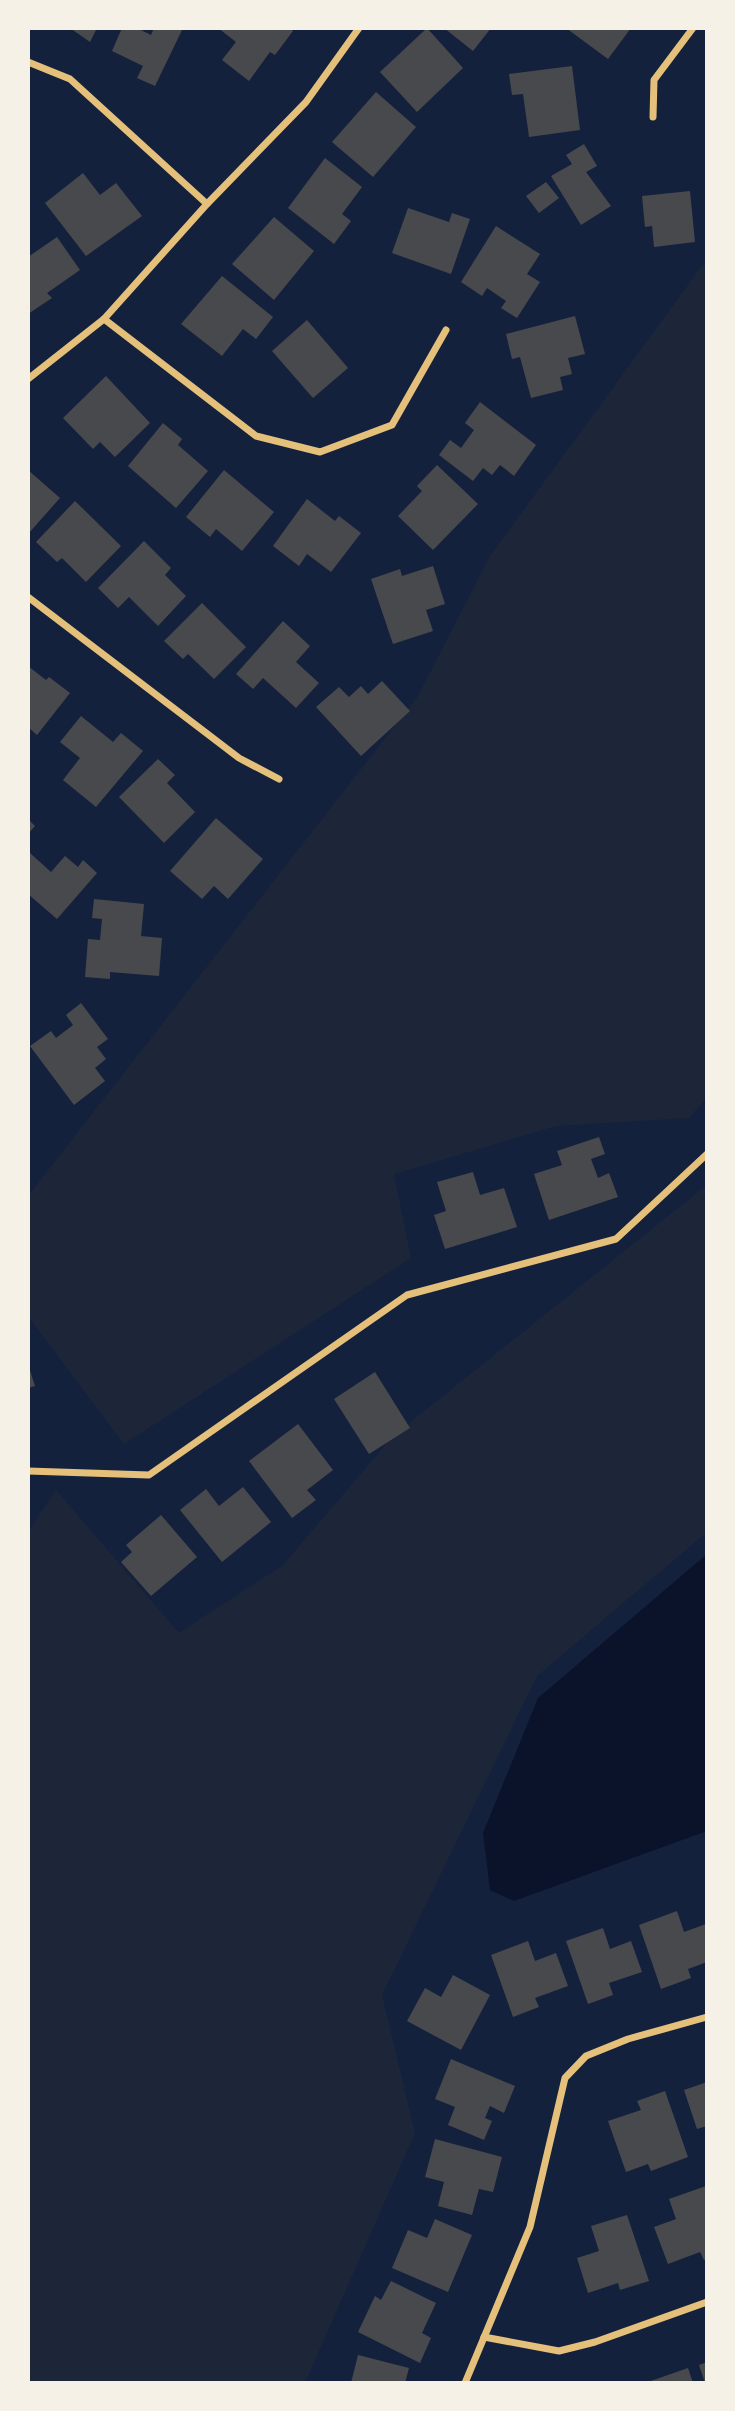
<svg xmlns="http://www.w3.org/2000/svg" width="735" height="2411" font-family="Jost,sans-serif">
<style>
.green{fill:#1d2539}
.water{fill:#0b132b}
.building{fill:#48494c}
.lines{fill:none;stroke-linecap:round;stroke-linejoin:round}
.minor{stroke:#e5c07b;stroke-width:7}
</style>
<rect width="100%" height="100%" fill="#14213d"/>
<g class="green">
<path d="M 707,259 L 707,1097 L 689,1118 L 556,1126 L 394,1174 L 411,1258 L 124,1444 L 28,1316 L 28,1196 L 418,696 L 490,556 Z"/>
<path d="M 707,1185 L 707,1532 L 537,1676 L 382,1995 L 415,2133 L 305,2383 L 28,2383 L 28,1532 L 56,1490 L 179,1633 L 283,1565 L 392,1437 Z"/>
</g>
<path class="water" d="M 707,1554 L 707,1831 L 514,1901 L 490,1890 L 483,1833 L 538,1698 Z"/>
<g class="building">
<path d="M 70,28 L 97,28 L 90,42 Z"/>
<path d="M 122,28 L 137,28 L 151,35 L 154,28 L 183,28 L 155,86 L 137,78 L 143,66 L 112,51 Z"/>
<path d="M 218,28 L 289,28 L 293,31 L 275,55 L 270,52 L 249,81 L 222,60 L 236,42 Z"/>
<path d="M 427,28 L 463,68 L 417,112 L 380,72 Z"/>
<path d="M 444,28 L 491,28 L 473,51 Z"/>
<path d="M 566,28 L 631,28 L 608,59 Z"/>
<path d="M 572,66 L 580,130 L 529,137 L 523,94 L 512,95 L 509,74 Z"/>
<path d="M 376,92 L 416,127 L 373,177 L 332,142 Z"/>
<path d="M 584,144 L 597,166 L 586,172 L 611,206 L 581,225 L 551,176 L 572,164 L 566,155 Z"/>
<path d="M 325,158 L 362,187 L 342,214 L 351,221 L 334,244 L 288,208 Z"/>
<path d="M 83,173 L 100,195 L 116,183 L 142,216 L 86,256 L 45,203 Z"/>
<path d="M 546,182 L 559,198 L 539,213 L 526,196 Z"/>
<path d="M 690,191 L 695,242 L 654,247 L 652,226 L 645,227 L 642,196 Z"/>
<path d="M 408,208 L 449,222 L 452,213 L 470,219 L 451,274 L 392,253 Z"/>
<path d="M 274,217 L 314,251 L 274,300 L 232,264 Z"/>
<path d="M 496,226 L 540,254 L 527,274 L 540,282 L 517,318 L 501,308 L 506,301 L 487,288 L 482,296 L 461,282 Z"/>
<path d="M 57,237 L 80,270 L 47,293 L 52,298 L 28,314 L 28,257 Z"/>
<path d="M 222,276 L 273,317 L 256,339 L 243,329 L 222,356 L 181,324 Z"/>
<path d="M 575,316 L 585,354 L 568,358 L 572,374 L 560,377 L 563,390 L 531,398 L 520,357 L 512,359 L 506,334 Z"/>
<path d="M 307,320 L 348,368 L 313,398 L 272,351 Z"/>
<path d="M 106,376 L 150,423 L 115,457 L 100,442 L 93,449 L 63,418 Z"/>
<path d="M 480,402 L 536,445 L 514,476 L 500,465 L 492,475 L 483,468 L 473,481 L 439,455 L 450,440 L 461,448 L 474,430 L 465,423 Z"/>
<path d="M 163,423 L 182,439 L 178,445 L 208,471 L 176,508 L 128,466 Z"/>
<path d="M 437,465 L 478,504 L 433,550 L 398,516 L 422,491 L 417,486 Z"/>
<path d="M 28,470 L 60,498 L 28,534 Z"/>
<path d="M 224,470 L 274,512 L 242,551 L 216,529 L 210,537 L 186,517 Z"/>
<path d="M 307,499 L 335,521 L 339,516 L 361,533 L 331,572 L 307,554 L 299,566 L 273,546 Z"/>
<path d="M 75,501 L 121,546 L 86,582 L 62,558 L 57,562 L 36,542 Z"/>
<path d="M 144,541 L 171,568 L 165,575 L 186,596 L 158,626 L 129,597 L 118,608 L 98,588 Z"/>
<path d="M 433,566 L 445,604 L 426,610 L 433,631 L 393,644 L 371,579 L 400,569 L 402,576 Z"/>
<path d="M 202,603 L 246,647 L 214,679 L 188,654 L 183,659 L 164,641 Z"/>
<path d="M 283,621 L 310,646 L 296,662 L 319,683 L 296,708 L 263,678 L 253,689 L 236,674 Z"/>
<path d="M 28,666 L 46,680 L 49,677 L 70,693 L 37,735 L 28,727 Z"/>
<path d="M 382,681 L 410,711 L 361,756 L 316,707 L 339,687 L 349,697 L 361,686 L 368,694 Z"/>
<path d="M 81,716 L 113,742 L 121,733 L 143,751 L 96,807 L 63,780 L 80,758 L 60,742 Z"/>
<path d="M 158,759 L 175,775 L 167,783 L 195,812 L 164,843 L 119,797 Z"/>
<path d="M 216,818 L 263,859 L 228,899 L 214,886 L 202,899 L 170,871 Z"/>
<path d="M 28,819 L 35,826 L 28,834 Z"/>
<path d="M 30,853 L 51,872 L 65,856 L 78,867 L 83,860 L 97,873 L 57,919 L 28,894 Z"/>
<path d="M 94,899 L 144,904 L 141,936 L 162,938 L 159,976 L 110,972 L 110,979 L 85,977 L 88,939 L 100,940 L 102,919 L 92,918 Z"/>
<path d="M 81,1003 L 108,1039 L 97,1047 L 106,1059 L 95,1068 L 105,1081 L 74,1105 L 30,1046 L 51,1031 L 56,1038 L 73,1025 L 66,1015 Z"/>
<path d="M 599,1137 L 605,1154 L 591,1159 L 598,1178 L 609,1173 L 618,1197 L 549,1220 L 534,1174 L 562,1165 L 557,1151 Z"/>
<path d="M 473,1172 L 480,1195 L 504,1188 L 517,1227 L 445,1249 L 434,1215 L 446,1211 L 437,1182 Z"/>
<path d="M 28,1364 L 35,1386 L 28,1388 Z"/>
<path d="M 375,1372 L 410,1428 L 369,1454 L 334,1399 Z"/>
<path d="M 298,1424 L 333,1470 L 307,1490 L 316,1500 L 292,1518 L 249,1461 Z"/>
<path d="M 243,1487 L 271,1522 L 222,1562 L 180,1510 L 206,1489 L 219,1506 Z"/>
<path d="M 161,1515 L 197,1557 L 151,1596 L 121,1562 L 132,1552 L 126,1545 Z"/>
<path d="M 677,1911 L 684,1932 L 706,1924 L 707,1962 L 688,1969 L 691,1978 L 661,1989 L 639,1925 Z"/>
<path d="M 603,1928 L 610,1949 L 631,1941 L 642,1972 L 609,1983 L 613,1995 L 588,2004 L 566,1941 Z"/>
<path d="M 528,1941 L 535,1961 L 556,1953 L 568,1986 L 535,1998 L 539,2007 L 513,2017 L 491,1955 Z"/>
<path d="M 453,1975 L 490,1995 L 461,2050 L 407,2021 L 425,1988 L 441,1997 Z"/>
<path d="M 451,2059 L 515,2086 L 504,2113 L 490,2106 L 485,2118 L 492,2121 L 484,2140 L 448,2125 L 455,2107 L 435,2099 Z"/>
<path d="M 707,2082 L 707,2126 L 697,2129 L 684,2090 Z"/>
<path d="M 665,2091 L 688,2157 L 651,2171 L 648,2164 L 626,2172 L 608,2121 L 641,2110 L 637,2101 Z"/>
<path d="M 435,2139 L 502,2157 L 493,2192 L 479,2189 L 472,2215 L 438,2206 L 444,2182 L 425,2177 Z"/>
<path d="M 706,2186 L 707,2259 L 704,2260 L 700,2252 L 668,2264 L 654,2227 L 676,2219 L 669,2199 Z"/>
<path d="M 627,2215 L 649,2281 L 620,2290 L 618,2283 L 588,2293 L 577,2258 L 599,2251 L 591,2226 Z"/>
<path d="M 435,2219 L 472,2235 L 448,2292 L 392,2268 L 408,2230 L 427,2238 Z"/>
<path d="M 391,2281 L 436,2303 L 422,2333 L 431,2338 L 420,2363 L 358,2332 L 375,2296 L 381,2300 Z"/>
<path d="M 358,2355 L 409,2368 L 405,2383 L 351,2383 Z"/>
<path d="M 707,2362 L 707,2383 L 705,2383 L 699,2365 Z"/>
<path d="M 688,2368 L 693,2383 L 645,2383 Z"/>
</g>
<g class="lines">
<g class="minor">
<path d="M 28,62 L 70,79 L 207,204"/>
<path d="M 653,117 L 654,80 L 693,28"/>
<path d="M 104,319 L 256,436 L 320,452 L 392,425 L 446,330"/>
<path d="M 28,379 L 104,319 L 207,204 L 306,102 L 359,28"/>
<path d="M 28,597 L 239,758 L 279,779"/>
<path d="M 28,1471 L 149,1475 L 407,1295 L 616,1239 L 707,1154"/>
<path d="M 484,2337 L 559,2351 L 595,2342 L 707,2302"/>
<path d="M 465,2383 L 530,2227 L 565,2078 L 586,2056 L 628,2039 L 707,2017"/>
</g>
</g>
<rect width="735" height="2411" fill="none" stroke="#f6f1e7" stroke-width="60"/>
</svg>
